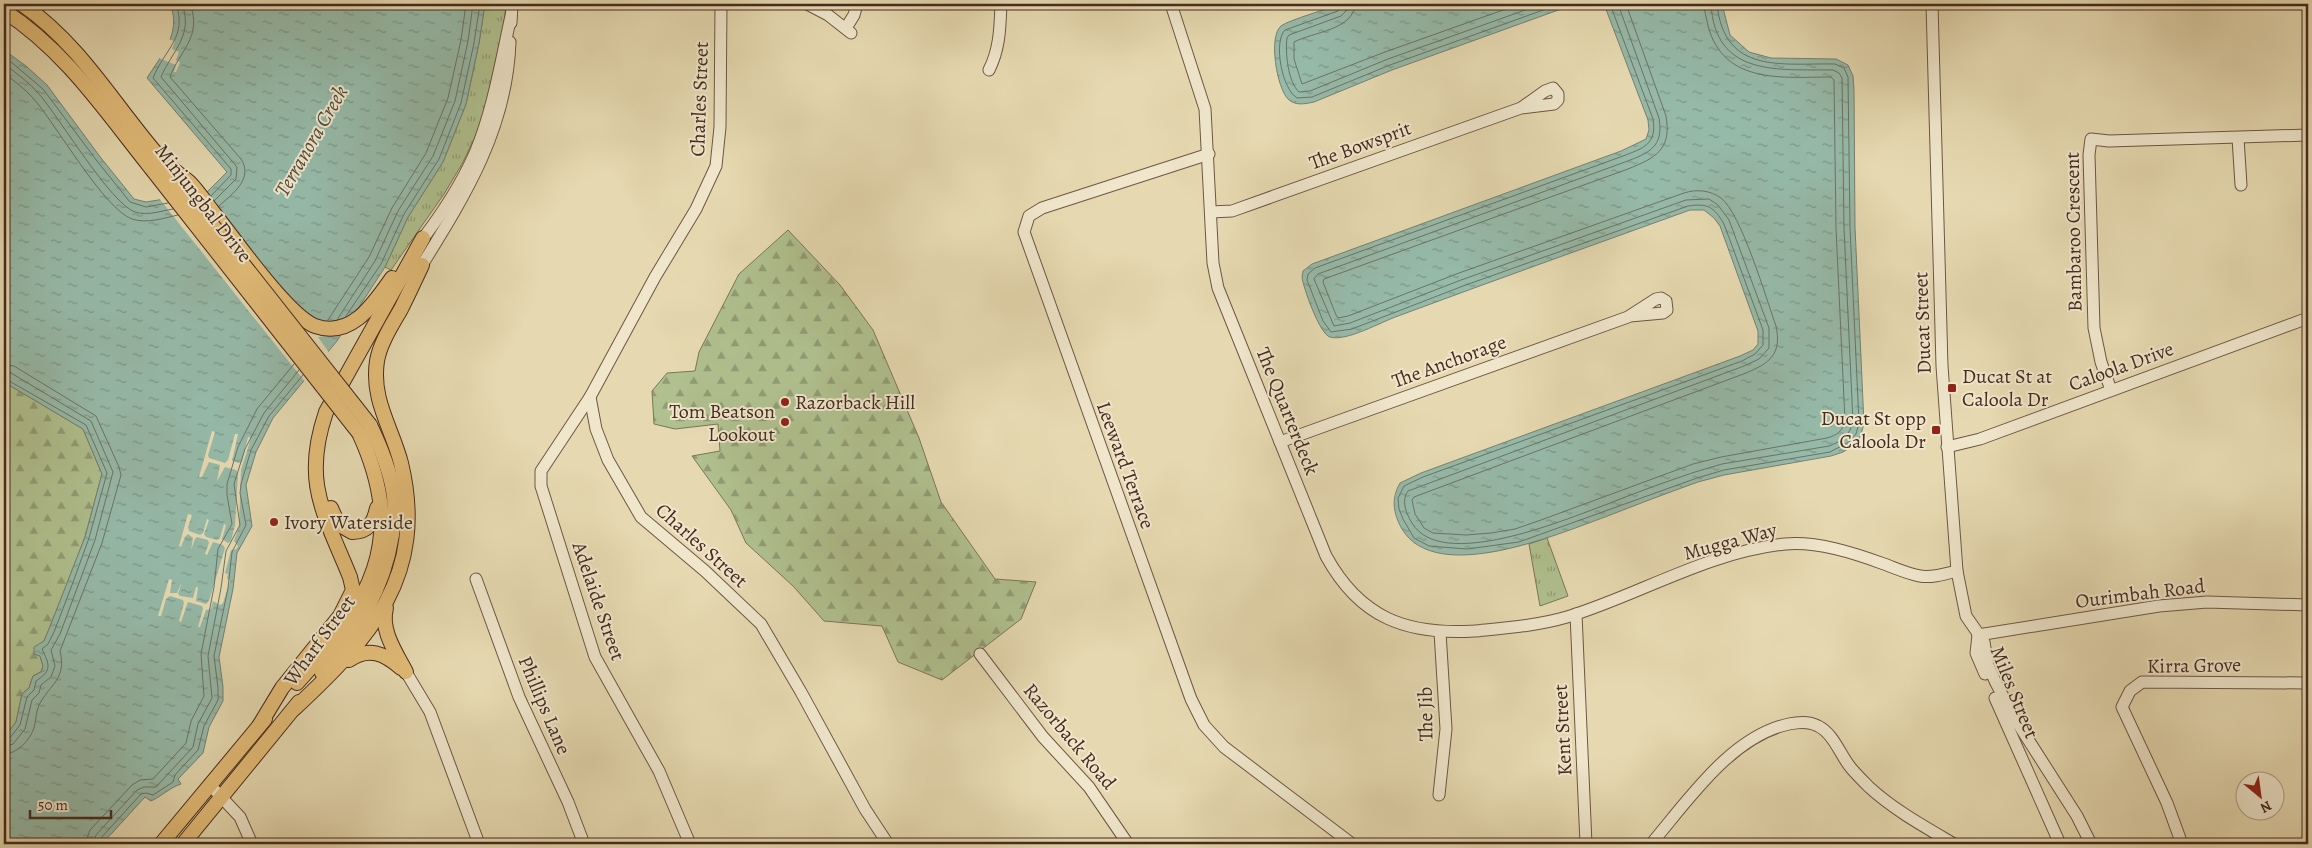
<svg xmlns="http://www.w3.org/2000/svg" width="2312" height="848" font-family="Alegreya,serif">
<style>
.forest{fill:url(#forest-firs);stroke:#7b7657}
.park{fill:url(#park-tufts);stroke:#7b7657}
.water{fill:url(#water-ripples);stroke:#768172}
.pier{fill:#e6d9b1}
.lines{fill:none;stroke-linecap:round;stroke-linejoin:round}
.shore{stroke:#6e7264;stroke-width:1}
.minor-casing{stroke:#6e5644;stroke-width:13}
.major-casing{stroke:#462b1f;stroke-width:16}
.minor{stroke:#efe6cc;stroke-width:11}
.major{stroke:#e3bc78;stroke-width:14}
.major-bridge-casing{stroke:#462b1f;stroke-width:16;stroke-linecap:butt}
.major-bridge{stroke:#e3bc78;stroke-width:14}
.poi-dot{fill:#8f2418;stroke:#efe6cc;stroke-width:2}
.labels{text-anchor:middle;stroke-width:4;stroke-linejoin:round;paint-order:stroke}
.street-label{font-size:20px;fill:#462b1f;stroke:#efe6cc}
.poi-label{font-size:20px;fill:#462b1f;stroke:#efe6cc;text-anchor:start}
.water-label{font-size:21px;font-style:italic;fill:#56483b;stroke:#efe6cc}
</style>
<defs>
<pattern id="forest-firs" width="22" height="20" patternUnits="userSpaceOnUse" patternTransform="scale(1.25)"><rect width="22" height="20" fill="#b0c08f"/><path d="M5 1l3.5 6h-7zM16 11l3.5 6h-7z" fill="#919c74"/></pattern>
<pattern id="park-tufts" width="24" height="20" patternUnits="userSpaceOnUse" patternTransform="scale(1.25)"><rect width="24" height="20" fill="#b0c08f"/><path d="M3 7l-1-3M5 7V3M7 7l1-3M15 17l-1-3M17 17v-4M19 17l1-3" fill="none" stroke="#919c74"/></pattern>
<pattern id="water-ripples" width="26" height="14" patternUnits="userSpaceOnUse" patternTransform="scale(1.25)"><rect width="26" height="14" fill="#96baa9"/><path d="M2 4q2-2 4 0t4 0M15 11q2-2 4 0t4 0" fill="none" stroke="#7c9789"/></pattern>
</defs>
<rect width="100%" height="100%" fill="#e6d9b1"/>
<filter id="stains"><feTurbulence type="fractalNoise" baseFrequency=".004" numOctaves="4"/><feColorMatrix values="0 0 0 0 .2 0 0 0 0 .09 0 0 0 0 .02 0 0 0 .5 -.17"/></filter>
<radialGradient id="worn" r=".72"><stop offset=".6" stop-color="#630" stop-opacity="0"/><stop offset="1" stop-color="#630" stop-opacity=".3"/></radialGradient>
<g class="forest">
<path d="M 788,230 L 840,285 L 873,330 L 919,438 L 941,502 L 995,579 L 1036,582 L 1021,619 L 942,680 L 898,662 L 882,626 L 824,621 L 793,586 L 746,543 L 731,510 L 692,456 L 720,451 L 718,424 L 675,429 L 654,424 L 652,391 L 667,373 L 695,371 L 699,352 L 739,274 Z"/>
<path d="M 4,382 L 83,429 L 102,474 L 85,537 L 67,584 L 49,629 L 44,641 L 34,653 L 40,656 L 43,666 L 41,672 L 33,676 L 29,688 L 22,694 L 16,722 L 4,738 Z"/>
</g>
<g class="park">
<path d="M 485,4 L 506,4 L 504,24 L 484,113 L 476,135 L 462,164 L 444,194 L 391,270 L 385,267 L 408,217 L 443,162 L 466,104 L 479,43 Z"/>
<path d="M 1547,538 L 1568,596 L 1540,606 L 1529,544 Z"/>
</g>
<g class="water">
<path d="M 170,4 L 485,4 L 479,43 L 466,104 L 443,162 L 408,217 L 385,267 L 337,341 L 273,418 L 256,452 L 246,485 L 252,526 L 237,553 L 233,589 L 219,657 L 223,687 L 223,701 L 209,727 L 203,753 L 178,779 L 181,784 C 169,788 162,796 151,801 L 145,797 L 102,844 L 4,844 L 4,738 L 16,722 L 22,694 L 29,688 L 33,676 L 41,672 L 43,666 L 40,656 L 34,654 L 34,647 L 44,641 L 49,629 L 85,537 L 102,474 L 83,429 L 4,382 L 4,50 L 26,66 L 47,85 L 101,158 L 134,199 L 146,202 L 207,192 L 227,172 L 147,78 C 162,54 182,33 170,4 Z"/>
<path d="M 1342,4 L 1575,4 L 1392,70 L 1314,102 C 1305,104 1295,106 1288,99 C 1277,88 1268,37 1281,26 C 1289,20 1330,8 1342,4 Z"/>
<path d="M 1604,4 L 1722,4 L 1730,35 L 1749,52 L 1771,58 L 1836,59 L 1848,65 L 1853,76 L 1854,90 L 1855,227 L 1864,424 L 1860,437 L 1853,446 L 1843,452 L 1831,456 L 1724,475 L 1698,482 C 1667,493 1636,505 1605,517 C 1558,534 1436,586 1402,529 C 1393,513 1391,499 1400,483 L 1421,473 L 1740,356 L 1753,350 L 1758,344 L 1758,331 L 1720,226 L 1714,218 L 1704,210 L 1690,210 C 1593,245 1495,280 1398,316 C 1381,322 1346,342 1330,337 C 1320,335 1303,287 1302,277 L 1303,271 L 1312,264 L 1621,151 L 1646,139 L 1649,130 L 1648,120 Z"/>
</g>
<g class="pier">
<path d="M 168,39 L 175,41 L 172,49 L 179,52 L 176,60 L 180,62 L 176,72 L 174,72 L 176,65 L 159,58 Z"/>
<path d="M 202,190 L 295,307 L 317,321 L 329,323 L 352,320 L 344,334 L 318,337 L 330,354 L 306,383 L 158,197 Z"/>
<path d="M 212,431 L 215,432 L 208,455 L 209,458 L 225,463 L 228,460 L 235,434 L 238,434 L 232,461 L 239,463 L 242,462 L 248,437 L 251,438 L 241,470 L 239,527 L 234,541 L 238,546 L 237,549 L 231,550 L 225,573 L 228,574 L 227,578 L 230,581 L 223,603 L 220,605 L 213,601 L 211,609 L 206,610 L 200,627 L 198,627 L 203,609 L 202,606 L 188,602 L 181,622 L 179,621 L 184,603 L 183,600 L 170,596 L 166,599 L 161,616 L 158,616 L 169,579 L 172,580 L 170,593 L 177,593 L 182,582 L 178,594 L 180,596 L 193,598 L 196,587 L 198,587 L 196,601 L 206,604 L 209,601 L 225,548 L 223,545 L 213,542 L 207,555 L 205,554 L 209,543 L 208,540 L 197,537 L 195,539 L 191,550 L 193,538 L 188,534 L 185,537 L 181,547 L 179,546 L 188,514 L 192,515 L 188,527 L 189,531 L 200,535 L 203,533 L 207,519 L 209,520 L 204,534 L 206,537 L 217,540 L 220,538 L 224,524 L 226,525 L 222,539 L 228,543 L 231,541 L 235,525 L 238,473 L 236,470 L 225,467 L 217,481 L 220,465 L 209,462 L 202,477 L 199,477 Z"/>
</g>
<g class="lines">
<g class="shore">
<path d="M 176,4 C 188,37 164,50 153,78 L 231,169 L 231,175 L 211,196"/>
<path d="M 182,4 C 194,35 172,51 161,77 L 237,167 L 236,179 L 214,201"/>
<path d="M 190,4 C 203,37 179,51 170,77 L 241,159 C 254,179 232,194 219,206"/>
<path d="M 1341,4 L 1338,11 L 1285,30 C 1273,42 1282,89 1297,98 L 1312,97 L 1390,65 L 1560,4"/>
<path d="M 1348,4 L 1346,11 L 1341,16 L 1289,35 L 1287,38 C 1285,52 1288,82 1299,92 L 1310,91 L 1388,59 L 1542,4"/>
<path d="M 1355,4 C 1354,30 1313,32 1294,42 L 1294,59 L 1302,84 L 1385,52 L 1520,4"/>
<path d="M 1610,4 L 1653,119 C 1657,144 1644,148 1623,156 L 1315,268 L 1308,274 L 1307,280 L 1323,321 L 1331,332 L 1352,329 L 1463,286 L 1688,206 C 1708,203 1714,207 1724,224 L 1763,330 L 1763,345 L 1755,354 L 1742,361 L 1423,477 L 1404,486 L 1398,498 L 1399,509 L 1403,519 L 1414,538 L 1429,546 L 1467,549 L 1519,542 L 1697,478 L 1724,470 L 1830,452 L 1849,442 L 1856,434 L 1859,423 L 1850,228 L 1848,77 L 1844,68 L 1835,64 C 1782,63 1724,75 1717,4"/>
<path d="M 1618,4 L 1659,118 C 1664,147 1649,153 1625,162 L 1318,274 L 1314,279 L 1334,326 L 1350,323 L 1461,280 L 1686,200 L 1709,199 L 1718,205 L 1729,220 L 1769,328 L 1769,348 L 1759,359 L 1744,366 L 1408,491 C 1401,501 1406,513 1412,523 C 1441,572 1564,520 1605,505 C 1635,493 1665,482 1695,472 L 1722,464 L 1829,446 C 1842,441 1849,436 1853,422 L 1844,228 L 1842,78 L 1839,73 L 1833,70 C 1779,69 1715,78 1711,4"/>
<path d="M 1626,4 L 1666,116 C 1672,150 1655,158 1628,169 L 1324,279 L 1323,282 L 1336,315 L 1338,318 L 1348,316 L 1459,273 L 1684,193 C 1696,189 1710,190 1721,198 C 1741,213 1766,298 1776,326 C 1782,354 1770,363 1746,373 L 1414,497 L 1412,500 L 1415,514 L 1424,528 L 1433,533 L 1466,535 L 1491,533 L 1515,529 L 1541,520 L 1693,464 L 1721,457 L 1827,438 C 1837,435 1842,432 1845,421 L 1836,228 L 1834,80 L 1831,77 C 1783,77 1724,85 1708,26 C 1707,19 1704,11 1704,4"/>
<path d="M 4,56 L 43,89 L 97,161 L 130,202 L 146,207 L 168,203"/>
<path d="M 4,64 C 16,73 29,82 39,94 C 59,117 111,204 135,212 C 147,216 161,211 173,209"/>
<path d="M 4,73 C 14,81 25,89 33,98 C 56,124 104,209 132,219 C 147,224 164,218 178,215"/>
<path d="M 346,316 L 381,264 L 404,214 L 439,159 L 461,103 L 474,43 L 480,4"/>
<path d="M 328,320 L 369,257 L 392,208 L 426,153 L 448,98 L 461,40 L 466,4"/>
<path d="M 337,320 L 375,261 L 398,211 L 433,156 L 455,101 L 468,41 L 473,4"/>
<path d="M 4,364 L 14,366 L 96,416 L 119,467 L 121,475 L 102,543 L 60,651 C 67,679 50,684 39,705 C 36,711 36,721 34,728 C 30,740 17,754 4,754"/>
<path d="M 4,372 L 11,373 L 91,421 L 113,472 L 95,540 L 60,634 L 51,650 L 55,666 L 51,677 L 41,685 L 39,693 L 32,700 L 25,729 L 13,744 L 4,747"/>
<path d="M 4,378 L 86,425 L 107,473 L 89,538 L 72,585 L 54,632 L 48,644 L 42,649 C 49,664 53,670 36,681 L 34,690 L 27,697 L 20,725 L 9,739 L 4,740"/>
<path d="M 85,844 L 90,830 L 132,785 L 140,780 L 153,779 L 186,743 L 191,721 L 204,696 L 201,654 L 214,587 L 218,549 L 232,524 L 227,495 L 227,484 L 238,447 L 257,409 L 294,364"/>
<path d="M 93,844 L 96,835 L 137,790 L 144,787 L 156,787 L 193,747 L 198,724 L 212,698 L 208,656 L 221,588 L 226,551 L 240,525 L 234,484 L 245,449 L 264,413 L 299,370"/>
<path d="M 99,844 L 100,839 L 141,794 L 146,793 L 153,795 L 173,782 L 175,775 L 198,750 L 204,726 L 218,700 L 218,688 L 214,656 L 228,588 L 232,552 L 246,525 L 240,493 L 241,484 L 251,450 L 269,416 L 303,375"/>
</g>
<defs>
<g id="minor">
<path d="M 721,4 L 720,127 L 716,166 L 696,209 L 655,277 L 590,397 L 596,429 L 608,460 L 641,517 L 705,571 L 761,624 L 801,692 L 865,809 L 888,844"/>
<path d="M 807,4 L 828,15 L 851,33"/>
<path d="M 1171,4 L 1205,109 L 1213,263 L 1218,288 L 1326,556 C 1360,618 1406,635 1474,631 C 1505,628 1536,626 1567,617 C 1639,595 1708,552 1785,544 C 1817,541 1854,553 1884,564 C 1895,568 1908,574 1920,576 C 1932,578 1945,574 1957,571"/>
<path d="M 1932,4 L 1942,366 L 1957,571 L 1966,616 L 1984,642 L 1988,665 L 1996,683 L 2015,719 L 2077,816 L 2091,844"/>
<path d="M 511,23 L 512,4"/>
<path d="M 846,28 L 854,15 L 857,4"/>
<path d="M 989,70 C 1000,48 1000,27 1001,4"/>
<path d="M 2238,138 L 2241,185"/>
<path d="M 1209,154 L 1042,208 L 1029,216 L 1024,232 L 1191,699 L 1204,725 L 1224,747 L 1352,844"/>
<path d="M 1211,212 L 1232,211 L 1521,108 L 1554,104 L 1558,100 L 1558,94 L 1553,88 L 1545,91 L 1521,108"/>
<path d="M 418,245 C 439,218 461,185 475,153 C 493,110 501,61 511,16"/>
<path d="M 422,265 C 466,194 507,128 510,42"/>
<path d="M 2111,390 L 2101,362 L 2094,328 L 2089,155 L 2091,139 L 2109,141 L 2308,135"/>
<path d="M 590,397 L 541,471 L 541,486 L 595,657 L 659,771 L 690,844"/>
<path d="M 1280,442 L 1628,317 L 1656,299 L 1661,298 L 1666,301 L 1667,310 L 1663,313 L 1630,316"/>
<path d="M 1947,447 L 1980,439 L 2308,318"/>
<path d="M 476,579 L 519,697 L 568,802 L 584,844"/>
<path d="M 1576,614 L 1586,844"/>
<path d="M 1978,635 L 2159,606 L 2207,602 L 2308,605"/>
<path d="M 1978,635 L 1976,653 L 1985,674"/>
<path d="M 980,654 L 1043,737 L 1089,787 L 1128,844"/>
<path d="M 406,672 L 430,712 L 479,844"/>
<path d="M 1995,698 L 2060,844"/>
<path d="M 210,785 L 240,817 L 252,844"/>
<path d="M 1439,795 L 1446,729 L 1440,632"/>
<path d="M 1651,844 C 1687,802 1731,736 1789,724 C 1798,722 1809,721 1818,726 C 1834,734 1840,755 1851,768 C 1856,774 1863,781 1869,787 C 1894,810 1925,827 1954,844"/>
<path d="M 2182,844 L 2167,803 L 2122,707 L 2130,691 L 2142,682 L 2308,683"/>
</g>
<g id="major">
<path d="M 22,4 C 82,46 113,104 160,158 C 168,167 180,174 189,182 C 198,191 205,202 213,212 C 233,237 288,316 315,326 C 352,339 374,303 392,278"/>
<path d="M 4,11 C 65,50 106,112 151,168"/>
<path d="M 331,508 L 338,524 L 352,532 C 368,532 374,523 377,508"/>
<path d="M 386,608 C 380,630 396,653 406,672"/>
<path d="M 349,660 C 369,646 385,654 401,668"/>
<path d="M 322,673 C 357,629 383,592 392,535 C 394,521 396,504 393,490 C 389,467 380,446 370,425"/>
<path d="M 297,683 C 370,602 409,541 359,433"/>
<path d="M 294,709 C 370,638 428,576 401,463 C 392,428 371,400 377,361 C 380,343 392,325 401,309 C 408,295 415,280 422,265"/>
<path d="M 259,726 L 282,688 L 340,616 L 353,590 L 350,577 C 324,513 302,482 326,412 L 423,238"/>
<path d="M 161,844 L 265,719"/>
<path d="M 183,844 L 299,702"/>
</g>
</defs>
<use href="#minor" class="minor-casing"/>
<use href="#major" class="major-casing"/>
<use href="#minor" class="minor"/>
<use href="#major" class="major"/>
<defs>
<g id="major-bridge">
<path d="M 161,160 L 370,425"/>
<path d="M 151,168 L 359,433"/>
</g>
</defs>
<use href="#major-bridge" class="major-bridge-casing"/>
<use href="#major-bridge" class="major-bridge"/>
</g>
<g class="poi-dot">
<rect x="1947" y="383" width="10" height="10" rx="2.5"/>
<circle cx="785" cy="402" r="5"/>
<circle cx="785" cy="422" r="5"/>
<rect x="1931" y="425" width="10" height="10" rx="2.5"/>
<circle cx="274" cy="522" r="5"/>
</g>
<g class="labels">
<g class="street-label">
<text transform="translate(699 99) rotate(-88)" y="7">Charles Street</text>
<text transform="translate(1360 145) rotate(-20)" y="7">The Bowsprit</text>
<text transform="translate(204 203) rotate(52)" y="7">Minjungbal Drive</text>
<text transform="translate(2073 232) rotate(-91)" y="7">Bambaroo Crescent</text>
<text transform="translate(1922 323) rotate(-92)" y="7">Ducat Street</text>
<text transform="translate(1449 361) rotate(-20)" y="7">The Anchorage</text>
<text transform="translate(2121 366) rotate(-20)" y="7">Caloola Drive</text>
<text transform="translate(1288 411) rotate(68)" y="7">The Quarterdeck</text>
<text transform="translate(1126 465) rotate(70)" y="7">Leeward Terrace</text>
<text transform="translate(1730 541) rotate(-15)" y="7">Mugga Way</text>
<text transform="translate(702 545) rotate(42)" y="7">Charles Street</text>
<text transform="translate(2140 593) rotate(-7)" y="7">Ourimbah Road</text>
<text transform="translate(599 601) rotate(71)" y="7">Adelaide Street</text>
<text transform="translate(319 640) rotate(-54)" y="7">Wharf Street</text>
<text transform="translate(2194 665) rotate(-1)" y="7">Kirra Grove</text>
<text transform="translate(2015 692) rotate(68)" y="7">Miles Street</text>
<text transform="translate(545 705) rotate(67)" y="7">Phillips Lane</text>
<text transform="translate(1425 714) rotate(-91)" y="7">The Jib</text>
<text transform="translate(1562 730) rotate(-93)" y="7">Kent Street</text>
<text transform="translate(1070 736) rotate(50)" y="7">Razorback Road</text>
</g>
<g class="poi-label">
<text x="1962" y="383">Ducat St at<tspan x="1962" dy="23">Caloola Dr</tspan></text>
<text x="795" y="409">Razorback Hill</text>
<text x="775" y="418" text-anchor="end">Tom Beatson<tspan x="775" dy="23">Lookout</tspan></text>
<text x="1926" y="425" text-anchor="end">Ducat St opp<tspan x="1926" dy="23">Caloola Dr</tspan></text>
<text x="284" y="529">Ivory Waterside</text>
</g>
<g class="water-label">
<text transform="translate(311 141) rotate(-60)" y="7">Terranora Creek</text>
</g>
</g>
<rect width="2312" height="848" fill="none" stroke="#e6d9b1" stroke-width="20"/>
<rect x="5" y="5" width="2302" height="838" fill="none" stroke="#462b1f" stroke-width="2.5"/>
<rect x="10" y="10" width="2292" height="828" fill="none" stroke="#462b1f"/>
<g transform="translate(2260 796) rotate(151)"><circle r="24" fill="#efe6cc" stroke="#ab9b87"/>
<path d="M0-4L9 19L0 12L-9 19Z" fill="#8f2418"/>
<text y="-8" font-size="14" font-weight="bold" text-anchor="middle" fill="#462b1f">N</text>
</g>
<path d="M30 810v8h81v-8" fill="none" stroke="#462b1f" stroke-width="2.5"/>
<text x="38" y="810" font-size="15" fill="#462b1f" stroke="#efe6cc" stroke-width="4" paint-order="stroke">50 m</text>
<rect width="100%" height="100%" filter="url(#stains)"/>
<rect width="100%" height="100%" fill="url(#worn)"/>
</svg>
